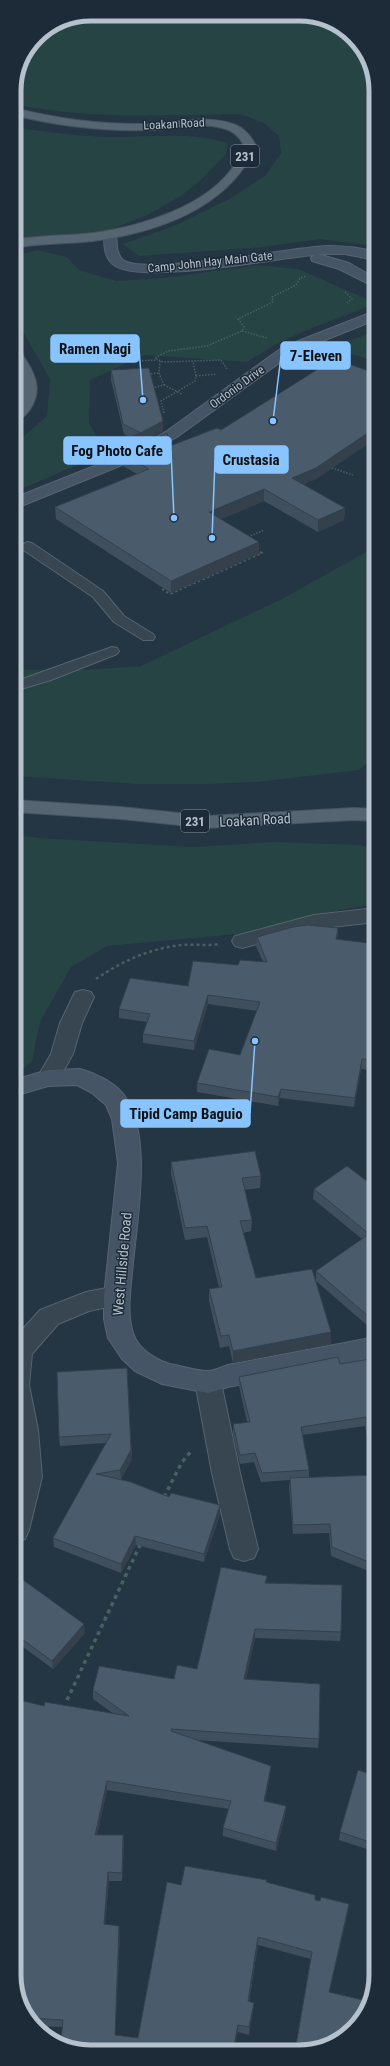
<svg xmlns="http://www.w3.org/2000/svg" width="390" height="2066" font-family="'Roboto Condensed',sans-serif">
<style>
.green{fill:#264444}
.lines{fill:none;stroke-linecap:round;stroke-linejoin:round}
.lane-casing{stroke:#566470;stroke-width:2}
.street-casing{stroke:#566470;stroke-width:2}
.secondary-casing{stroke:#566470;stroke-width:2}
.primary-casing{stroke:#45525f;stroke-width:2}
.path-far3{stroke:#466161;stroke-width:1.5;stroke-dasharray:1.5 1.5;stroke-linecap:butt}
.path-far2{stroke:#466161;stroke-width:2;stroke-dasharray:2.5 2.5;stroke-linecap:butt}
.path-far1{stroke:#466161;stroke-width:2.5;stroke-dasharray:3 3;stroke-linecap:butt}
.path{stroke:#466161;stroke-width:3.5;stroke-dasharray:4 4;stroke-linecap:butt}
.lane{fill:#384652;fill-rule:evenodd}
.street{fill:#384652;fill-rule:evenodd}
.secondary{fill:#465566;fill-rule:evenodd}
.primary{fill:#566572;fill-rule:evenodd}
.wall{fill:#404f5d;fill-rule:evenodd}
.shaded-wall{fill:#34404c}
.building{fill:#4a5c6c;stroke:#34404c}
.labels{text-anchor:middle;stroke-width:3;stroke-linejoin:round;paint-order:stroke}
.far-street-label{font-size:12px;fill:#b5c1cc;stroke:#1d2b38}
.shield{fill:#1d2b38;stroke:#8794a0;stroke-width:1}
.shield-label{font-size:13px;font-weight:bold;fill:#b5c1cc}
.street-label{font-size:14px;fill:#b5c1cc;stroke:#1d2b38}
.rim{fill:none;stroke:#b5c1cc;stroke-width:5}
.leader{fill:none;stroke:#88c4ff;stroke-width:1.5}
.callout-dot{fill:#88c4ff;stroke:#1d2b38;stroke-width:1.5}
.callout{fill:#88c4ff;stroke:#88c4ff;stroke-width:1.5}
.callout-label{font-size:15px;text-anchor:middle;font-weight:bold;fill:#111}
</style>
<rect width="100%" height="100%" fill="#243543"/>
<g class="green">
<path d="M 91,14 L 319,17 L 357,40 L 375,81 L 375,246 L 320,239 L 263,247 L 139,256 L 123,244 L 176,225 L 231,198 L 265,176 L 281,153 L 279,136 L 264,123 L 240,114 C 165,115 88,120 14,104 L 14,86 L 37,36 L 61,20 Z"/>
<path d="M 14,127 C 46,132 77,136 108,137 C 147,138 190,131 227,143 L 226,154 L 202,179 L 181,196 L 148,215 L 109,230 L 14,240 Z"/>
<path d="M 37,250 L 67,257 L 79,270 L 116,281 L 163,278 L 257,265 L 298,269 L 369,300 L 369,306 L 305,331 L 278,343 L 247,362 L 144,355 L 90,380 L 89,423 L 106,453 L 14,492 L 14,445 L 47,416 L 50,379 L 14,316 L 14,256 Z"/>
<path d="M 375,332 L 375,361 L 333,349 L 347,341 Z"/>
<path d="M 375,547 L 376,756 L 359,770 L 257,782 L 209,784 L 138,784 L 14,776 L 14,670 L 81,670 L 141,666 L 282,599 Z"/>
<path d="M 14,835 L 40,838 L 194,847 L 274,842 L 360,845 L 376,850 L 376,904 L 340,910 L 259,932 L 107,946 L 71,967 L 40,1022 L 32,1061 L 14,1077 Z"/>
</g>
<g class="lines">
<defs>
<g id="lane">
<path d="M 27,542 L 32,543 L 103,591 L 124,616 L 153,634 L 155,637 L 153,640 L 143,640 L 114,622 L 93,597 L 22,549 L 20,546 Z"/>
<path d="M 112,647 L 117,648 L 119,651 L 117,654 L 51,680 L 14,691 L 14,682 Z"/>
</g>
<g id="street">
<path d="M 376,908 L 376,922 L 314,929 L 242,948 L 235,946 L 232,941 L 235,936 L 314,915 Z"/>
<path d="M 83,990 L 91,992 L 94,997 L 82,1023 L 73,1054 L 56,1084 L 48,1086 L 40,1084 L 37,1078 L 51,1054 L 60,1023 L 75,992 Z"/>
<path d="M 117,1286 L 126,1289 L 130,1296 L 126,1303 L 89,1311 L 58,1324 L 32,1354 L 29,1385 L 38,1430 L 42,1477 L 29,1530 L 25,1539 L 15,1542 L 14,1339 L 40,1310 L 86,1292 Z"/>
<path d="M 208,1371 L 217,1374 L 221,1382 L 240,1473 L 258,1549 L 254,1558 L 244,1561 L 234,1558 L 230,1549 L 212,1473 L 195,1382 L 199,1374 Z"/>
</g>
<g id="secondary">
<path d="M 110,230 L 116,234 C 117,242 116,254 123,260 C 145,276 292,247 328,246 C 344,246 360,247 375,252 L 375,260 L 345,254 L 318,254 L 349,263 L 375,278 L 375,287 L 339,269 L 312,261 L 311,258 L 314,255 C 276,258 140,285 114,265 C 104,258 104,245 104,234 Z"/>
<path d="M 375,311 L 375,320 L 293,353 L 177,437 L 147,454 L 137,454 L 134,451 L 137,448 L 167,431 L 283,347 Z"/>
<path d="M 117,457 L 122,459 L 125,462 L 122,465 L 14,509 L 14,498 Z"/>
<path d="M 80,1069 C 95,1073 114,1082 124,1095 C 154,1136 136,1224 132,1273 C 130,1293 127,1314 133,1333 C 138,1350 159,1362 175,1365 C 185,1367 197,1371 208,1371 C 214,1371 222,1367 228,1365 L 376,1337 L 376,1357 L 228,1387 L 208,1393 L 162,1384 L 135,1371 L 122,1359 L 108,1338 L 104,1319 L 104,1296 L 118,1163 L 112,1119 L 106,1105 L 92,1093 L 77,1085 L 48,1086 L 14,1096 L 14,1080 L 48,1070 Z"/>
</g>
<g id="primary">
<path d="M 14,108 C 58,119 103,125 148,124 C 176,123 202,115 230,123 C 242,126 249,133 255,144 C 252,151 249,160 245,166 C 212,214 148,234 93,241 C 67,244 40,243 14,248 L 14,240 C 40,235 67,236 93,233 C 140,227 209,206 235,164 C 238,158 240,150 243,144 C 239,136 232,130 222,128 C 197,121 172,130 147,130 C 102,131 57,126 14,115 Z"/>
<path d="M 14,350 C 21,351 24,357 27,362 C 38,379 41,394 29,411 C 25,416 20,421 14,422 L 14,410 L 20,403 L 23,387 L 22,379 L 14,364 Z"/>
<path d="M 14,800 L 121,807 L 208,816 L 354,808 L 376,809 L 376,821 L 354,820 L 208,828 L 121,819 L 14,812 Z"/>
</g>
</defs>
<use href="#lane" class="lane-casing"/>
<use href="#street" class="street-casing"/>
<use href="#secondary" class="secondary-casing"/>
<use href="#primary" class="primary-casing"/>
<g class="path-far3">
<path d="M 345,292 L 352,299 L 347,303"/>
<path d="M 242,331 L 267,338"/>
<path d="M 136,361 L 157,360"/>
<path d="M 227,369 L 221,360 L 163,362 L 155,358 L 168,351 L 207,346 L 242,331 L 244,327 L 238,319 L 271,303 L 273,301 L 272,297 L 296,285 L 300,278 L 306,276"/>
<path d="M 148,374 L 159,373"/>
<path d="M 196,376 L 217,374"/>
<path d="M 164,385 L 182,394"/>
<path d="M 152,388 L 164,385 L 159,373 L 160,361"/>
<path d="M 164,413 L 161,401 L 195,381 L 196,376 L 193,362"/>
<path d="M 329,467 L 353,475"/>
<path d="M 248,537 L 264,530"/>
</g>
<path class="path-far2" d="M 162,589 L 170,594 L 262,553 L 256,550"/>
<path class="path-far1" d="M 96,979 C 122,961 151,948 182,945 C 194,944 207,946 219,944"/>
<g class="path">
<path d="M 164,1497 L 182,1462 L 192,1450"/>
<path d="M 67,1700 L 141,1543"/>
</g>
<use href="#lane" class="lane"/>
<use href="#street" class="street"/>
<use href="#secondary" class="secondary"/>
<use href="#primary" class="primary"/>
</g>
<g class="wall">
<path d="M 111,370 L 163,421 L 163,431 L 116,456 L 111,458 L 106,455 L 106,445 L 129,437 L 124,434 L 111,380 Z"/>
<path d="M 375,373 L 375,439 L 316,479 L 303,484 L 345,508 L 344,520 L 318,532 L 264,501 L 221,519 L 259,554 L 171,593 L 56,519 L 55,507 L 137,474 L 123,466 L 123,454 L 170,446 L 221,430 Z"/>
<path d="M 338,928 L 337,940 L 376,944 L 376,1023 L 374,1033 L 375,1033 L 375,1042 L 371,1070 L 361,1069 L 354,1107 L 280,1098 L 278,1106 L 197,1092 L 197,1083 L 240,1055 L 257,1011 L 208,1004 L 194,1050 L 143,1043 L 143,1034 L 147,1022 L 119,1018 L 119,1009 L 188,986 L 238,965 L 263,962 L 256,946 L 257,937 Z"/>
<path d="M 171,1162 L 261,1176 L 260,1188 L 244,1190 L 252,1220 L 251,1231 L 243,1233 L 256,1278 L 316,1280 L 316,1271 L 362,1239 L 313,1199 L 314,1189 L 376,1188 L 376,1320 L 368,1326 L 316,1281 L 331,1332 L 331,1344 L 233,1363 L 229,1346 L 220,1348 L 209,1301 L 209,1289 L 219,1288 L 207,1237 L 185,1240 L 171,1174 Z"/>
<path d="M 376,1358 L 376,1574 L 331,1556 L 329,1533 L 293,1534 L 289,1487 L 290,1480 L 261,1482 L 254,1462 L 240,1464 L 233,1433 L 233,1424 L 247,1422 L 239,1386 L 239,1377 L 340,1364 ZM 365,1426 L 374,1475 L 309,1478 L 309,1470 L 302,1435 Z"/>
<path d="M 127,1368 L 132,1459 L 121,1479 L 120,1480 L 169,1497 L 220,1505 L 220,1514 L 204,1562 L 136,1545 L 121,1573 L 54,1547 L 53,1538 L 106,1443 L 60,1446 L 59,1437 Z"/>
<path d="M 15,1574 L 85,1633 L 53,1669 L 15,1641 Z"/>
<path d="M 267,1576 L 266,1583 L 341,1632 L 340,1641 L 255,1638 L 246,1679 L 319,1739 L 318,1748 L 195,1740 L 271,1766 L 270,1775 L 265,1801 L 286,1806 L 285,1815 L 276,1851 L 223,1836 L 223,1828 L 229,1809 L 107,1790 L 97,1835 L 123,1835 L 124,1844 L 122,1881 L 109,1881 L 105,1924 L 120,1934 L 115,2035 L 138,2038 L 181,1885 L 267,1882 L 315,1900 L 348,1912 L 329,1992 L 309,2051 L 311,1959 L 258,1945 L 249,2002 L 254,2003 L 253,2010 L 249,2035 L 238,2032 L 75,2050 L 63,2027 L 33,2026 L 15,1985 L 44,1706 L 114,1714 L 93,1699 L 93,1690 L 174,1679 L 197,1669 Z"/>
<path d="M 376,1776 L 376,1852 L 339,1840 L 340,1832 Z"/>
</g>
<g class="shaded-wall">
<path d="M 163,421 L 163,431 L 116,456 L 111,458 L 110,448 Z"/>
<path d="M 375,428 L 375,439 L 316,479 L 291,490 L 292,478 Z"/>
<path d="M 264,489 L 264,501 L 209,524 L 209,512 Z"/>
<path d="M 345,508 L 344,520 L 318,532 L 318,520 Z"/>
<path d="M 259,542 L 259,554 L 171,593 L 171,581 Z"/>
<path d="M 338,928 L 338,937 L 335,949 L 336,939 Z"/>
<path d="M 208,995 L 208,1004 L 194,1050 L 194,1041 Z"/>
<path d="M 376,1018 L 376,1023 L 372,1042 L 373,1032 Z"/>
<path d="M 375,1033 L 375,1042 L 371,1070 L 371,1060 Z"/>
<path d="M 362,1059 L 361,1069 L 354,1107 L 355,1098 Z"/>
<path d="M 281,1089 L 280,1098 L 278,1106 L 278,1097 Z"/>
<path d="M 376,1311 L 376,1320 L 368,1326 L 368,1316 Z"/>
<path d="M 331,1332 L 331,1344 L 233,1363 L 233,1351 Z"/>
<path d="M 131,1450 L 132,1459 L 121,1479 L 120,1470 Z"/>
<path d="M 220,1505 L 220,1514 L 204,1562 L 204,1554 Z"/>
<path d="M 135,1536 L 136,1545 L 121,1573 L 121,1564 Z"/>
<path d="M 84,1624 L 85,1633 L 53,1669 L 52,1661 Z"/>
<path d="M 255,1629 L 255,1638 L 244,1688 L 244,1679 Z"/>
<path d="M 271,1766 L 270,1775 L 264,1809 L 264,1801 Z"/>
<path d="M 107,1781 L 107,1790 L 95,1844 L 95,1835 Z"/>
<path d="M 286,1806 L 285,1815 L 276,1851 L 276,1843 Z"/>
<path d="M 123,1835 L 124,1844 L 122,1881 L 122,1873 Z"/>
<path d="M 108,1872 L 109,1881 L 104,1932 L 104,1924 Z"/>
<path d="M 349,1904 L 348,1912 L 328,2000 L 329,1992 Z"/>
<path d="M 119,1926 L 120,1934 L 115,2043 L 115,2035 Z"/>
<path d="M 258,1937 L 258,1945 L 247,2009 L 248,2001 Z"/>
<path d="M 254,2003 L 253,2010 L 249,2035 L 249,2027 Z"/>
<path d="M 238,2025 L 238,2032 L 234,2051 L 233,2051 Z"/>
</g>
<g class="building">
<path d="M 334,359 L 375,373 L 375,428 L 316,468 L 292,478 L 345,508 L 318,520 L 264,489 L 209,512 L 259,542 L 171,581 L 55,507 L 149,469 L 123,454 L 167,433 L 170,446 L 217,428 L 221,430 Z"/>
<path d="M 149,368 L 163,421 L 116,446 L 110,448 L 106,445 L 141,433 L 123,424 L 111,370 Z"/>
<path d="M 307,925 L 338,928 L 336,939 L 376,944 L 376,1018 L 373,1032 L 375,1033 L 371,1060 L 362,1059 L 355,1098 L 281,1089 L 278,1097 L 197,1083 L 209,1049 L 240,1055 L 260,1002 L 208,995 L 194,1041 L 143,1034 L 150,1014 L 119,1009 L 130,978 L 188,986 L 193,961 L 238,965 L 240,960 L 267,962 L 257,937 L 293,927 Z"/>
<path d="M 255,1151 L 261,1176 L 242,1178 L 252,1220 L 240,1221 L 256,1278 L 312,1269 L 331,1332 L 233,1351 L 229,1335 L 221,1336 L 209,1289 L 222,1287 L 207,1226 L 185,1228 L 171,1162 Z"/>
<path d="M 347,1166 L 376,1188 L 376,1187 L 376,1311 L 368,1316 L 316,1271 L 369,1234 L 314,1189 Z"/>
<path d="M 338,1357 L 340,1364 L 376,1358 L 376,1469 L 366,1417 L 301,1427 L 309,1470 L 262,1473 L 255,1453 L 240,1455 L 233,1424 L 250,1422 L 239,1377 Z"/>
<path d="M 127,1368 L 131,1450 L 120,1470 L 96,1474 L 131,1482 L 169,1497 L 171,1493 L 220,1505 L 204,1554 L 135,1536 L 121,1564 L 53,1538 L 111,1434 L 59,1437 L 57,1372 Z"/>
<path d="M 376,1475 L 376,1501 L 372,1501 L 376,1503 L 376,1565 L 332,1547 L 330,1524 L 293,1525 L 290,1478 Z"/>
<path d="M 221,1567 L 267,1576 L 265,1583 L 342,1585 L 341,1632 L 255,1629 L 244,1679 L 320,1684 L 319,1739 L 171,1729 L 171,1731 L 271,1766 L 264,1801 L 286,1806 L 276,1843 L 223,1828 L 231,1801 L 107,1781 L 95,1835 L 123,1835 L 122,1873 L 108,1872 L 104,1924 L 119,1926 L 115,2035 L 138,2038 L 167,1882 L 181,1885 L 185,1866 L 267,1880 L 266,1882 L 315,1895 L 315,1900 L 320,1901 L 321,1897 L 349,1904 L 329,1992 L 367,2001 L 357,2026 L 309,2051 L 295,2051 L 312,1952 L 258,1937 L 248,2001 L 254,2003 L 249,2027 L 238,2025 L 233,2051 L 75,2050 L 61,2042 L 63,2020 L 30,2018 L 15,1985 L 15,1699 L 44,1706 L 45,1702 L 129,1716 L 93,1690 L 99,1666 L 174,1679 L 177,1665 L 197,1669 Z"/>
<path d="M 15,1574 L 84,1624 L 52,1661 L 15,1634 Z"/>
<path d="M 358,1770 L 376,1776 L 376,1844 L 340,1832 Z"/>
</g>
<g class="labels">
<g class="far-street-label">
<text transform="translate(174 124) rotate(-3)" y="4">Loakan Road</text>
<text transform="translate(210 262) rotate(-6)" y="4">Camp John Hay Main Gate</text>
<text transform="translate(237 387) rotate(-36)" y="4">Ordonio Drive</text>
</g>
<g class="shield">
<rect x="231" y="145" width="28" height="22" rx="3"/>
<rect x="181" y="810" width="28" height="22" rx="3"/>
</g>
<g class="shield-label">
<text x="245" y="161">231</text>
<text x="195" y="826">231</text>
</g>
<g class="street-label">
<text transform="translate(255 820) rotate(-3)" y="5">Loakan Road</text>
<text transform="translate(122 1264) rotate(-85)" y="5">West Hillside Road</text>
</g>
</g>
<path d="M0 0H390V2066H0ZM91 21H299A70 70 0 0 1 369 91V1975A70 70 0 0 1 299 2045H91A70 70 0 0 1 21 1975V91A70 70 0 0 1 91 21Z" fill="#1d2b38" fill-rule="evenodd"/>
<path class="rim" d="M91 21H299A70 70 0 0 1 369 91V1975A70 70 0 0 1 299 2045H91A70 70 0 0 1 21 1975V91A70 70 0 0 1 91 21Z"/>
<path class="leader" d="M143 400L139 349M273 421L281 356M174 518L171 451M212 538L215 460M255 1041L250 1113"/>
<g class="callout-dot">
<circle cx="143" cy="400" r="4"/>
<circle cx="273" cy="421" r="4"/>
<circle cx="174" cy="518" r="4"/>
<circle cx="212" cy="538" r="4"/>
<circle cx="255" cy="1041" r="4"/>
</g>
<g class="callout">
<rect x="51" y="335" width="88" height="27" rx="4"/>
<rect x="281" y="342" width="69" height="27" rx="4"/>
<rect x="64" y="437" width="107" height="27" rx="4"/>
<rect x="215" y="446" width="73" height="27" rx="4"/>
<rect x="121" y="1100" width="129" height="27" rx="4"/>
</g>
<g class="callout-label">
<text x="95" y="354">Ramen Nagi</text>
<text x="316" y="361">7-Eleven</text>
<text x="117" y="456">Fog Photo Cafe</text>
<text x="251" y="465">Crustasia</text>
<text x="186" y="1119">Tipid Camp Baguio</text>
</g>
</svg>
